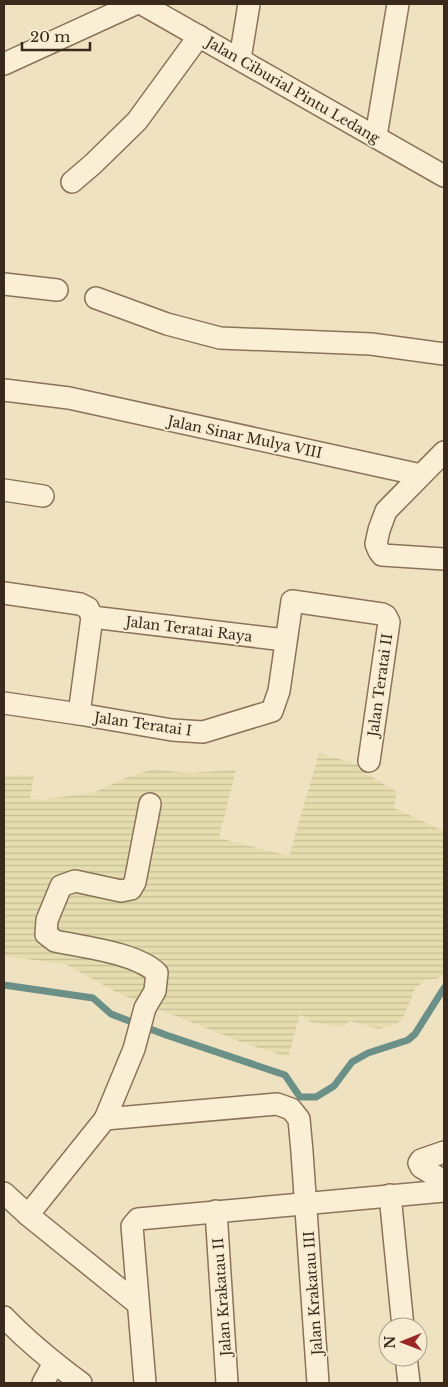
<svg xmlns="http://www.w3.org/2000/svg" width="448" height="1387" font-family="'Libre Baskerville',serif">
<style>
.farmland{fill:url(#farmland-rules)}
.lines{fill:none;stroke-linecap:round;stroke-linejoin:round}
.stream{stroke:#6a9087;stroke-width:7}
.minor-casing{stroke:#8a7358;stroke-width:24}
.minor{stroke:#faefd4;stroke-width:21}
.labels{text-anchor:middle;stroke-width:4;stroke-linejoin:round;paint-order:stroke}
.street-label{font-size:14px;fill:#392a1d;stroke:#f7ecd1}
</style>
<defs>
<pattern id="farmland-rules" width="6" height="5" patternUnits="userSpaceOnUse" patternTransform="scale(1.25)"><rect width="6" height="5" fill="#e5ddae"/><path d="M0 2.5h6" fill="none" stroke="#c5be95"/></pattern>
</defs>
<rect width="100%" height="100%" fill="#efe2c1"/>
<path class="farmland" d="M 319,753 L 358,765 L 359,769 L 397,792 L 394,808 L 444,831 L 444,975 L 436,979 L 427,979 L 415,988 L 410,1002 L 402,1019 L 395,1025 L 378,1029 L 350,1021 L 343,1027 L 310,1022 L 307,1018 L 300,1015 L 288,1057 L 244,1043 L 150,1006 L 122,995 L 65,964 L 4,956 L 4,777 L 14,775 L 34,776 L 30,798 L 40,800 L 95,792 L 125,778 L 153,769 L 186,773 L 236,770 L 219,838 L 289,856 Z"/>
<g class="lines">
<path class="stream" d="M 4,985 L 93,998 L 111,1014 L 166,1035 L 285,1075 L 300,1097 L 316,1097 L 334,1086 L 352,1062 L 368,1053 L 408,1040 L 415,1034 L 444,988"/>
<defs>
<g id="minor">
<path d="M 142,4 L 444,176"/>
<path d="M 240,59 L 249,4"/>
<path d="M 4,64 L 135,4"/>
<path d="M 376,136 L 398,4"/>
<path d="M 72,182 L 93,164 L 137,121 L 199,36"/>
<path d="M 4,284 L 57,290"/>
<path d="M 96,298 L 167,324 L 220,338 L 371,344 L 444,354"/>
<path d="M 4,390 L 69,398 L 421,475"/>
<path d="M 444,452 L 386,511 L 379,530 L 376,544 L 379,551 L 382,555 L 444,559"/>
<path d="M 4,490 L 43,496"/>
<path d="M 4,593 L 80,604 L 88,608 L 92,617"/>
<path d="M 92,617 L 285,640"/>
<path d="M 4,703 L 79,714 L 172,730 L 203,732 L 272,711 L 279,691 L 292,601 L 382,614 L 386,616 L 389,622 L 369,761"/>
<path d="M 79,714 L 92,617"/>
<path d="M 105,1119 L 134,1049 L 145,1008 L 155,991 L 157,973 C 137,953 83,947 55,941 L 46,934 L 47,920 L 61,886 L 75,881 L 121,891 L 131,889 L 135,882 L 150,804"/>
<path d="M 444,1152 L 421,1160 L 419,1163 L 421,1167 L 444,1181"/>
<path d="M 4,1193 L 28,1215 L 138,1304"/>
<path d="M 390,1195 L 403,1327"/>
<path d="M 216,1211 L 227,1383"/>
<path d="M 28,1215 L 105,1119 L 277,1104 L 291,1109 L 299,1119 L 302,1152 L 318,1383"/>
<path d="M 4,1317 C 28,1342 54,1363 81,1383"/>
<path d="M 406,1357 L 409,1383"/>
<path d="M 43,1383 L 54,1363"/>
<path d="M 145,1383 L 132,1226 L 138,1219 L 444,1191"/>
</g>
</defs>
<use href="#minor" class="minor-casing"/>
<use href="#minor" class="minor"/>
</g>
<g class="labels">
<g class="street-label">
<text transform="translate(293 90) rotate(30)" y="5">Jalan Ciburial Pintu Ledang</text>
<text transform="translate(245 437) rotate(12)" y="5">Jalan Sinar Mulya VIII</text>
<text transform="translate(189 629) rotate(7)" y="5">Jalan Teratai Raya</text>
<text transform="translate(380 685) rotate(-82)" y="5">Jalan Teratai II</text>
<text transform="translate(143 724) rotate(8)" y="5">Jalan Teratai I</text>
<text transform="translate(313 1293) rotate(-94)" y="5">Jalan Krakatau III</text>
<text transform="translate(222 1297) rotate(-94)" y="5">Jalan Krakatau II</text>
</g>
</g>
<rect width="448" height="1387" fill="none" stroke="#392a1d" stroke-width="10"/>
<g transform="translate(403 1342) rotate(269)"><circle r="24" fill="#f7ecd1" stroke="#ab9e89"/>
<path d="M0-4L9 19L0 12L-9 19Z" fill="#9b2626"/>
<text y="-8" font-size="14" font-weight="bold" text-anchor="middle" fill="#392a1d">N</text>
</g>
<path d="M22 42v8h68v-8" fill="none" stroke="#392a1d" stroke-width="2.5"/>
<text x="30" y="42" font-size="15" fill="#392a1d" stroke="#f7ecd1" stroke-width="4" paint-order="stroke">20 m</text>
</svg>
